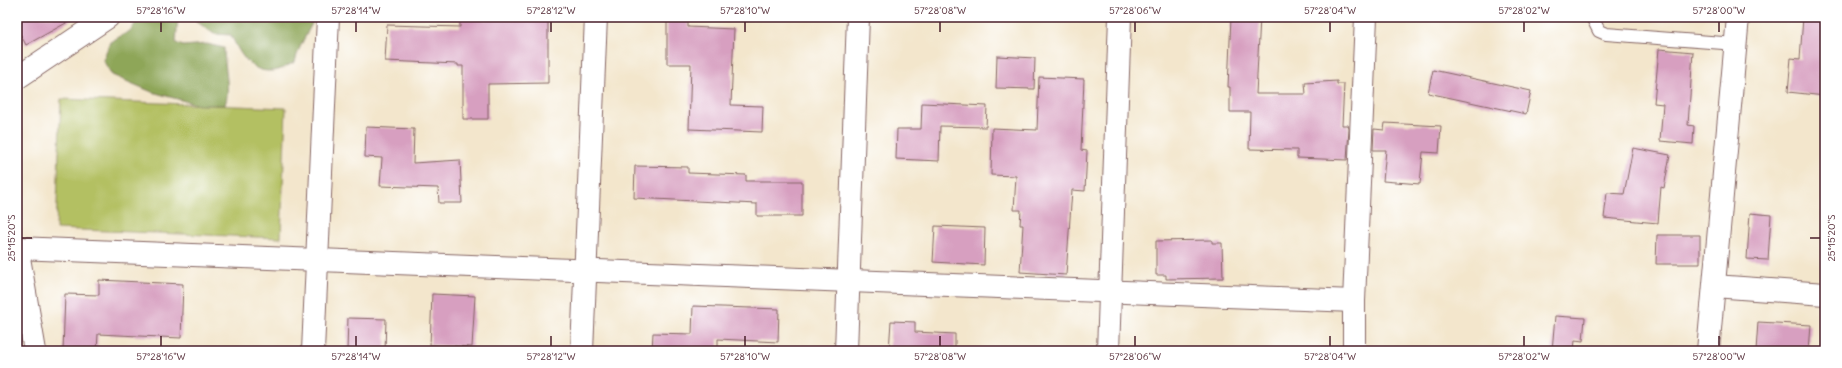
<svg xmlns="http://www.w3.org/2000/svg" width="1842" height="368" font-family="Delius,sans-serif">
<style>
.green{fill:#b3c062;stroke:#7e7046}
.forest{fill:#8ea658;stroke:#6c6242}
.building{fill:#d79fc0}
.lines{fill:none;stroke-linecap:round;stroke-linejoin:round}
.lane-casing{stroke:#856563;stroke-width:14}
.street-casing{stroke:#856563;stroke-width:24}
.lane{stroke:#fff;stroke-width:12}
.street{stroke:#fff;stroke-width:22}
.ticks{fill:none;stroke:#4a1f2b;stroke-width:1.5}
.neatline{fill:none;stroke:#4a1f2b;stroke-width:1.5}
.ticks-label{font-size:10px;text-anchor:middle;fill:#4a1f2b}
</style>
<rect width="100%" height="100%" fill="#fff"/>
<filter id="ink" filterUnits="userSpaceOnUse"><feTurbulence type="fractalNoise" baseFrequency=".025" numOctaves="2"/><feDisplacementMap in="SourceGraphic" scale="8" xChannelSelector="R" yChannelSelector="G"/><feConvolveMatrix kernelMatrix="1 2 1 2 8 2 1 2 1" color-interpolation-filters="sRGB"/></filter>
<filter id="wash" filterUnits="userSpaceOnUse"><feTurbulence type="fractalNoise" baseFrequency=".012" numOctaves="4" result="noise"/><feDisplacementMap in="SourceGraphic" scale="16" xChannelSelector="R" yChannelSelector="G"/><feGaussianBlur stdDeviation="0.9" result="paint"/><feColorMatrix in="noise" values="0 0 0 0 0 0 0 0 0 0 0 0 0 0 0 0 0 1.4 0 .05"/><feComposite in="paint" operator="in"/></filter>
<g filter="url(#wash)">
<rect width="100%" height="100%" fill="#f3e6cc"/>
<path class="green" d="M 61,99 L 286,108 L 281,238 L 56,229 Z"/>
<g class="forest">
<path d="M 140,17 L 178,17 L 176,43 L 183,46 L 207,44 L 224,48 C 224,67 231,88 225,105 L 199,105 L 152,92 L 112,75 L 103,60 L 110,42 L 130,31 Z"/>
<path d="M 195,17 L 315,17 C 308,33 299,45 295,62 C 290,64 283,69 278,70 C 252,76 240,55 231,35 L 214,34 L 196,21 Z"/>
</g>
<g id="blocks">
<g class="building">
<path d="M 25,17 L 77,17 L 26,45 L 17,28 L 17,21 Z"/>
<path d="M 460,17 L 483,17 L 483,20 L 548,19 L 548,83 L 488,84 L 488,119 L 463,119 L 463,66 L 458,66 L 458,64 L 385,61 L 387,25 L 460,27 Z"/>
<path d="M 667,17 L 688,17 L 688,27 L 734,29 L 731,105 L 763,106 L 762,132 L 689,129 L 691,64 L 667,64 Z"/>
<path d="M 1231,17 L 1260,17 L 1256,94 L 1306,94 L 1305,83 L 1337,81 L 1337,84 L 1344,84 L 1342,125 L 1348,125 L 1349,129 L 1347,160 L 1297,158 L 1297,150 L 1249,149 L 1250,112 L 1230,112 L 1230,87 L 1228,87 Z"/>
<path d="M 1803,17 L 1825,17 L 1825,96 L 1788,92 L 1791,58 L 1800,59 Z"/>
<path d="M 1659,49 L 1693,52 L 1688,125 L 1694,126 L 1693,144 L 1660,141 L 1663,104 L 1654,103 Z"/>
<path d="M 997,56 L 1035,58 L 1034,89 L 996,88 Z"/>
<path d="M 1433,70 L 1531,91 L 1526,114 L 1428,93 Z"/>
<path d="M 1039,77 L 1084,79 L 1081,150 L 1087,151 L 1085,191 L 1072,190 L 1066,275 L 1020,272 L 1023,225 L 1020,225 L 1021,210 L 1014,210 L 1016,176 L 991,175 L 992,128 L 1037,130 Z"/>
<path d="M 922,103 L 987,106 L 986,127 L 940,126 L 939,161 L 896,159 L 897,129 L 921,129 Z"/>
<path d="M 1385,123 L 1441,126 L 1439,153 L 1423,152 L 1420,184 L 1383,181 L 1386,150 L 1373,150 L 1374,129 L 1384,130 Z"/>
<path d="M 366,127 L 414,129 L 413,163 L 460,160 L 462,203 L 439,203 L 438,188 L 380,186 L 382,158 L 365,157 Z"/>
<path d="M 1633,148 L 1670,155 L 1664,188 L 1661,187 L 1658,223 L 1604,218 L 1607,193 L 1624,194 Z"/>
<path d="M 635,166 L 688,167 L 688,173 L 746,175 L 746,181 L 802,181 L 802,216 L 757,216 L 757,204 L 634,198 Z"/>
<path d="M 1750,213 L 1771,215 L 1768,260 L 1747,259 Z"/>
<path d="M 935,226 L 985,228 L 984,265 L 933,262 Z"/>
<path d="M 1657,235 L 1700,235 L 1700,264 L 1656,264 Z"/>
<path d="M 1212,240 L 1212,243 L 1222,243 L 1223,278 L 1166,279 L 1166,275 L 1156,275 L 1156,241 Z"/>
<path d="M 99,280 L 183,284 L 181,338 L 98,334 L 97,351 L 63,351 L 65,294 L 99,295 Z"/>
<path d="M 432,294 L 475,296 L 472,347 L 430,345 Z"/>
<path d="M 693,306 L 779,309 L 778,342 L 718,339 L 718,351 L 652,351 L 653,333 L 692,334 Z"/>
<path d="M 1555,316 L 1585,318 L 1583,341 L 1575,340 L 1574,351 L 1552,351 Z"/>
<path d="M 348,318 L 386,319 L 385,351 L 347,351 Z"/>
<path d="M 891,321 L 915,322 L 915,332 L 955,334 L 955,351 L 889,351 Z"/>
<path d="M 1758,322 L 1811,325 L 1809,351 L 1756,351 Z"/>
</g>
</g>
</g>
<g filter="url(#ink)">
<use href="#blocks" fill-opacity="0" stroke="#856563" stroke-width="1"/>
<g class="lines">
<defs>
<path id="lane" d="M 1592,17 L 1599,31 L 1606,34 L 1736,44"/>
<g id="street">
<path d="M 17,78 L 108,17"/>
<path d="M 17,246 L 35,351"/>
<path d="M 17,248 L 1354,301"/>
<path d="M 1714,286 L 1825,294"/>
<path d="M 313,351 L 328,17"/>
<path d="M 582,351 L 596,17"/>
<path d="M 846,351 L 858,17"/>
<path d="M 1108,351 L 1120,17"/>
<path d="M 1354,351 L 1354,301 L 1366,17"/>
<path d="M 1708,351 L 1738,17"/>
</g>
</defs>
<use href="#lane" class="lane-casing"/>
<use href="#street" class="street-casing"/>
<use href="#lane" class="lane"/>
<use href="#street" class="street"/>
</g>
</g>
<path class="ticks" d="M 161,22 L 161,32M 356,22 L 356,32M 551,22 L 551,32M 745,22 L 745,32M 940,22 L 940,32M 1135,22 L 1135,32M 1330,22 L 1330,32M 1524,22 L 1524,32M 1719,22 L 1719,32M 22,238 L 32,238M 1810,238 L 1820,238M 161,336 L 161,346M 356,336 L 356,346M 551,336 L 551,346M 745,336 L 745,346M 940,336 L 940,346M 1135,336 L 1135,346M 1330,336 L 1330,346M 1524,336 L 1524,346M 1719,336 L 1719,346"/>
<rect width="1842" height="368" fill="none" stroke="#fff" stroke-width="44"/>
<rect x="22" y="22" width="1798" height="324" class="neatline"/>
<g class="ticks-label">
<text x="161" y="14">57°28'16"W</text>
<text x="356" y="14">57°28'14"W</text>
<text x="551" y="14">57°28'12"W</text>
<text x="745" y="14">57°28'10"W</text>
<text x="940" y="14">57°28'08"W</text>
<text x="1135" y="14">57°28'06"W</text>
<text x="1330" y="14">57°28'04"W</text>
<text x="1524" y="14">57°28'02"W</text>
<text x="1719" y="14">57°28'00"W</text>
<text transform="translate(11 238) rotate(-90)" y="4">25°15'20"S</text>
<text transform="translate(1831 238) rotate(-90)" y="4">25°15'20"S</text>
<text x="161" y="360">57°28'16"W</text>
<text x="356" y="360">57°28'14"W</text>
<text x="551" y="360">57°28'12"W</text>
<text x="745" y="360">57°28'10"W</text>
<text x="940" y="360">57°28'08"W</text>
<text x="1135" y="360">57°28'06"W</text>
<text x="1330" y="360">57°28'04"W</text>
<text x="1524" y="360">57°28'02"W</text>
<text x="1719" y="360">57°28'00"W</text>
</g>
</svg>
